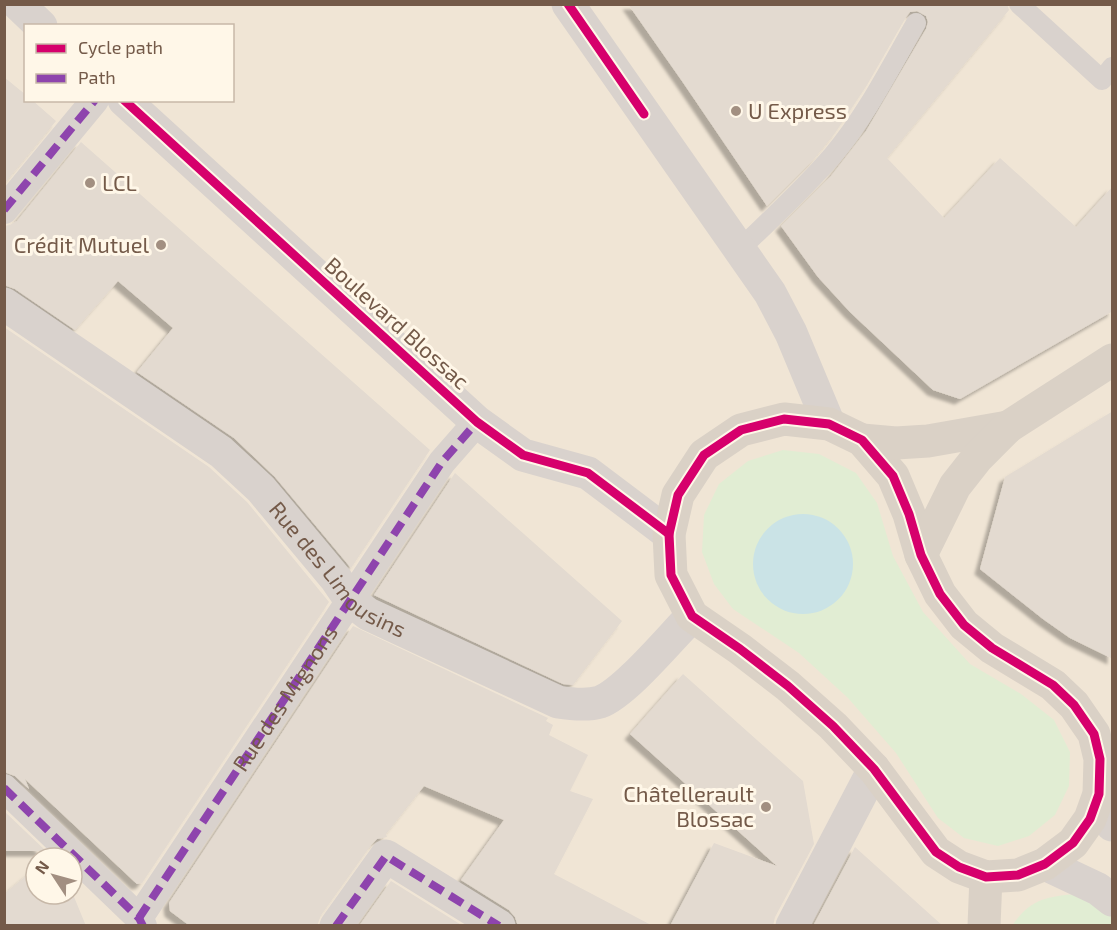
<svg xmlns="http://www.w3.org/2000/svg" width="1117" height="930" font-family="'Exo 2',sans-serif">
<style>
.residential{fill:#f0e5d5;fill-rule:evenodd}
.green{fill:#e1edd3}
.water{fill:#cae3e6}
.building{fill:#e3dad0;filter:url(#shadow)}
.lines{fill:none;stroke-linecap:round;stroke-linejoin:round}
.service{stroke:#d9d2cd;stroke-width:20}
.pedestrian{stroke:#d9d2cd;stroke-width:28}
.minor{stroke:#d9d2cd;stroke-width:33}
.secondary{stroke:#d9d2cd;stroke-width:33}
.primary{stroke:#dad1c6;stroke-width:33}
.quiet{stroke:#8e44ad;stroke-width:8;stroke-dasharray:15 8;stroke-linecap:butt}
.cycleway-casing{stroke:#fff7e8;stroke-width:13}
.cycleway{stroke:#d6006c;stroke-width:9}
.poi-dot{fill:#a28f81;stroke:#fff7e8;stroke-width:2}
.labels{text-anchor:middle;stroke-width:6;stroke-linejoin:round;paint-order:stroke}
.poi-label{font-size:22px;fill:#745a49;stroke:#fff7e8;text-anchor:start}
.street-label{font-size:22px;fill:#745a49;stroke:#fff7e8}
</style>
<defs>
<filter id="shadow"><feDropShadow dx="-5.5" dy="5.5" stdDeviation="1.5" flood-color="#0004"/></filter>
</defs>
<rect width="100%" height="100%" fill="#f6f2e8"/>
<path class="residential" d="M 5,5 L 1112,5 L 1112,925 L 5,926 ZM 26,26 L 232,26 L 232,100 L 26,100 ZM 36,858 L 72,858 L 72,894 L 36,894 Z"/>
<g class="green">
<path d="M 783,450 L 819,454 L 856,473 L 877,503 L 893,556 L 923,612 L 970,664 L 1021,694 L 1054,720 L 1070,752 L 1069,786 L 1055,815 L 1029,836 L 998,846 L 964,838 L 938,818 L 896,753 L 848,698 L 799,653 L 733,609 L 714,584 L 702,552 L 704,515 L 719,484 L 748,461 Z"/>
<path d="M 1075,894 L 1112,914 L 1112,925 L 1012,926 C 1030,899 1046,897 1075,894 Z"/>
</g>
<circle class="water" cx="803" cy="564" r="50"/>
<g class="building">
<path d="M 628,4 L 1007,4 L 1009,10 L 887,158 L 944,218 L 1000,158 L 1076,227 L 1113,186 L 1113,311 L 960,399 L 933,390 L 850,312 L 818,277 L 781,226 L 831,176 L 866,131 L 926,29 L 928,22 L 926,16 L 917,11 L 910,12 L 906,17 L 867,85 L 835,133 L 813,160 L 767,206 L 682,81 Z"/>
<path d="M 4,77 L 26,95 L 26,100 L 32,100 L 56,121 L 4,184 Z"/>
<path d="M 81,142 L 430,450 L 351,568 L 275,477 L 234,438 L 137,372 L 173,328 L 118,281 L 75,330 L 15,289 L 4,285 L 4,226 L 10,225 L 17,221 Z"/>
<path d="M 4,327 L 209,467 L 247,502 L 329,602 L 142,883 L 137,884 L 25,779 L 29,789 L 15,776 L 4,772 Z"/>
<path d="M 1113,411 L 1113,659 L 1070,638 L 1043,619 L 980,569 L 1005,477 Z"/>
<path d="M 455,473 L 622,621 L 573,685 L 563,684 L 374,595 Z"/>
<path d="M 353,626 L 548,718 L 546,721 L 553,725 L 549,735 L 588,755 L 570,791 L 593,799 L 554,874 L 653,926 L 518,926 L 515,917 L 509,910 L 461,880 L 504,820 L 424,786 L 386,834 L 387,837 L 377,839 L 371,845 L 321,915 L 317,926 L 190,926 L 170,911 L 169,903 Z"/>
<path d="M 683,674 L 803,781 L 814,844 L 775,917 L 773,926 L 670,926 L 714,843 L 777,866 L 630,734 Z"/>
<path d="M 4,811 L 46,851 L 4,851 Z"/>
<path d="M 855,847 L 875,865 L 943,926 L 813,926 Z"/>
<path d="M 36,868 L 36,894 L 72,894 L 72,892 L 86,926 L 4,926 L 4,894 Z"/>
<path d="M 391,881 L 463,926 L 359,926 Z"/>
</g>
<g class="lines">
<g class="service">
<path d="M 1019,4 L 1102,80 L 1112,67"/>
<path d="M 739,250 C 771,219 804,189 833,155 C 866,116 890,68 916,23"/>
</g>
<g class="pedestrian">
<path d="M 4,210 L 95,100"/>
<path d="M 4,788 L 139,918 L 143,926"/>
<path id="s1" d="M 139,918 L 442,462 L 477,422"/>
</g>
<g class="minor">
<path id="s2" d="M 4,304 L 221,452 L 261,489 L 336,579 L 351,601 L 368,614 L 558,702 C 571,704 587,706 600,702 C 625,693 671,637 692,616"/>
<path d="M 336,926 L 386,856 L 499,926"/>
<path d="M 792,926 L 874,769"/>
</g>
<g class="secondary">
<path d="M 18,4 L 41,26"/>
<path d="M 568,4 L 770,293 L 791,333 L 829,424"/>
<path d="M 124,100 L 477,422 L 523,455 L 588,473 L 669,534"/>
<path d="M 1099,794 L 1112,825"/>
<path d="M 1045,864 L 1098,889 L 1112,900"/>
</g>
<g class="primary">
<path d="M 784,419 L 829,424 L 862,440 L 893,476 L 909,514 L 921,555 L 940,594 L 964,625 L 992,648 L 1053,685 L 1074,705 L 1094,734 L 1100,759 L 1099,794 L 1090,819 L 1073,843 L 1045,864 L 1018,875 L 986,877 L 959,867 L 936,852 L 874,769 L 833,726 L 788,686 L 740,649 L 692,616 L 671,575 L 669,534 L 678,495 L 704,455 L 741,430 Z"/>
<path d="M 862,440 L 896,443 L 928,441 L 1008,427"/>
<path d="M 921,555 L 955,486 L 977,458 L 1008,427 L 1112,360"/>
<path d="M 984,926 L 986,877"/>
</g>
<g class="quiet">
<path d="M 4,210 L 95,100"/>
<path d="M 4,788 L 139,918 L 143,926"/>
<path d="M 139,918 L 442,462 L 477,422"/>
<path d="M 336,926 L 386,856 L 499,926"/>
</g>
<defs>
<g id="cycleway">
<path d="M 568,4 L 644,114"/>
<path d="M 124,100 L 477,422 L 523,455 L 588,473 L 669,534"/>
<path d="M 784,419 L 829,424 L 862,440 L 893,476 L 909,514 L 921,555 L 940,594 L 964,625 L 992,648 L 1053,685 L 1074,705 L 1094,734 L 1100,759 L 1099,794 L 1090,819 L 1073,843 L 1045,864 L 1018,875 L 986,877 L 959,867 L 936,852 L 874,769 L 833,726 L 788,686 L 740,649 L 692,616 L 671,575 L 669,534 L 678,495 L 704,455 L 741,430 Z"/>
</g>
</defs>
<use href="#cycleway" class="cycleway-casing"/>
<use href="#cycleway" class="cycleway"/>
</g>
<g class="poi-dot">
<circle cx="736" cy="111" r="6"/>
<circle cx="90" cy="183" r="6"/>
<circle cx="161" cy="245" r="6"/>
<circle cx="766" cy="807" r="6"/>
</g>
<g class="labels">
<g class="poi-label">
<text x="748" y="119">U Express</text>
<text x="102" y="191">LCL</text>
<text x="149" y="253" text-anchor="end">Crédit Mutuel</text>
<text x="754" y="802" text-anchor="end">Châtellerault<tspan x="754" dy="25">Blossac</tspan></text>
</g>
<g class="street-label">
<text transform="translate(397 323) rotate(42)" y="8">Boulevard Blossac</text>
<text dy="8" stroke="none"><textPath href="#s2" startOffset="430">Rue des Limousins</textPath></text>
<text dy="8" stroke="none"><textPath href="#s1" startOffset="264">Rue des Mignons</textPath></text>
</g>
</g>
<rect width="1117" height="930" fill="none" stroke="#745a49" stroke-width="12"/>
<rect x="24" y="24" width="210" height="78" fill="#fff7e8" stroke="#c7b8a8" stroke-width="1.5"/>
<rect x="36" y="44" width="30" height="9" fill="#d6006c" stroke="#c7b8a8" stroke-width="1.5"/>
<text x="78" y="54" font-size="18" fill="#745a49">Cycle path</text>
<rect x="36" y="74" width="30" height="9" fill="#8e44ad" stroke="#c7b8a8" stroke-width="1.5"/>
<text x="78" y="84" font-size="18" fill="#745a49">Path</text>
<g transform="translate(54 876) rotate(306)"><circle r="28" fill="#fff7e8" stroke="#c7b8a8" stroke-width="1.5"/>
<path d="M0-4.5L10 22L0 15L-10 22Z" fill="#a28f81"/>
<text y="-9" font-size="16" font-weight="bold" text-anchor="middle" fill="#745a49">N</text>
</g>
</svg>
